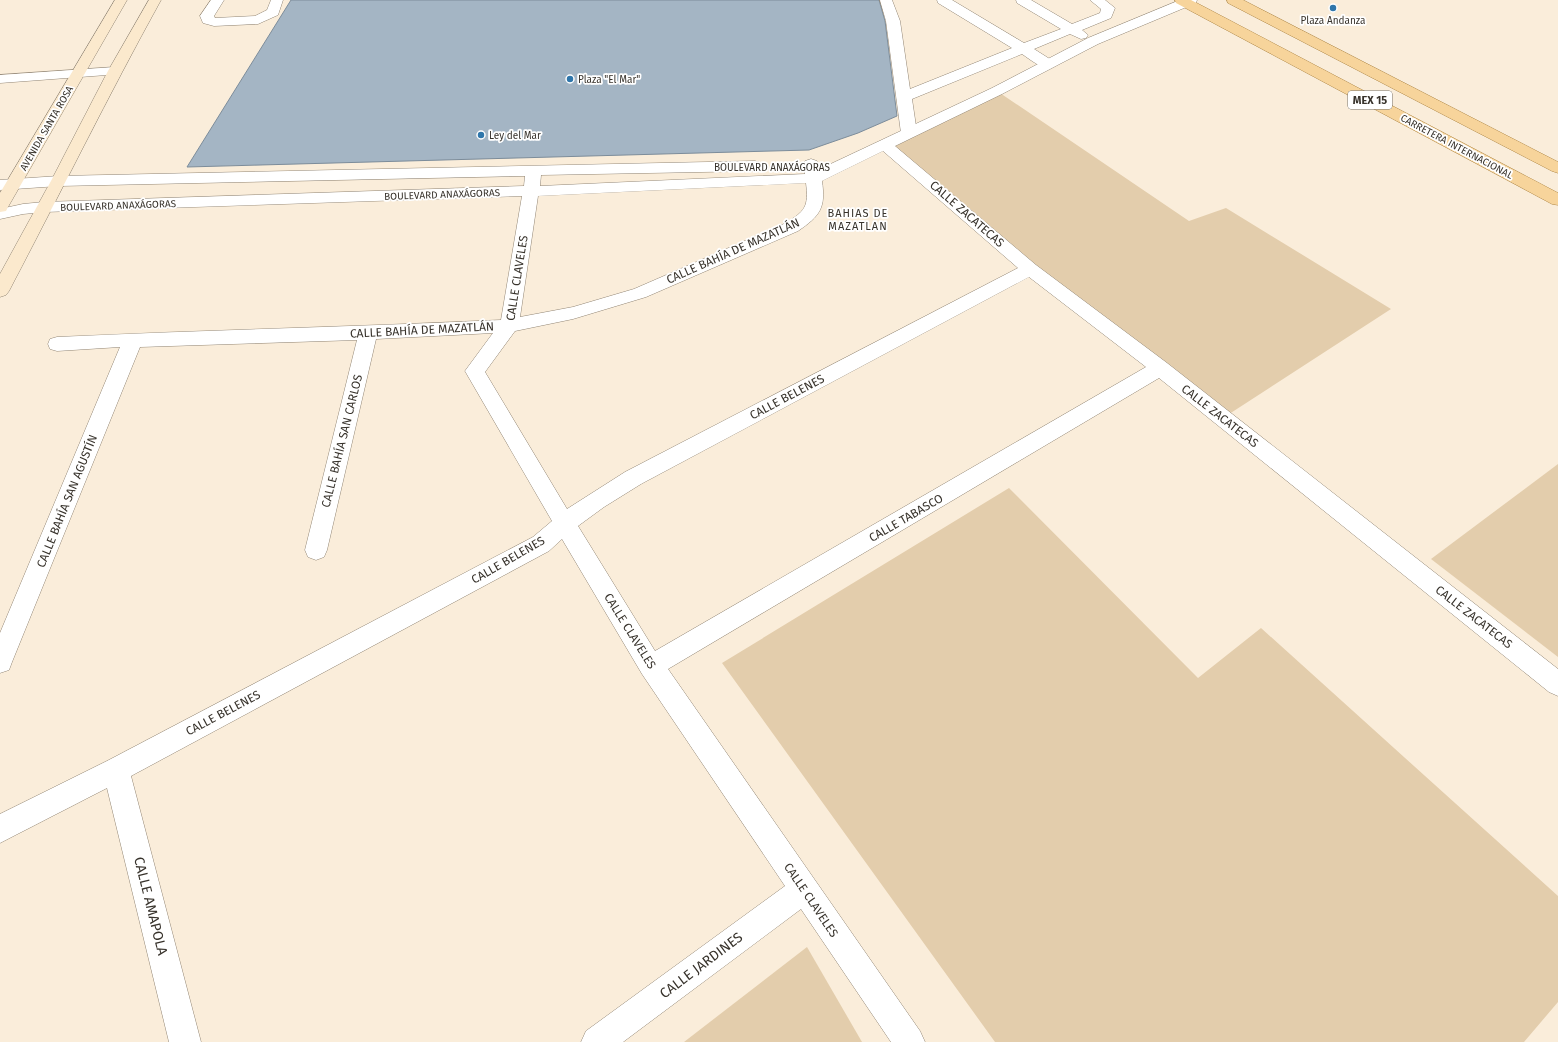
<svg xmlns="http://www.w3.org/2000/svg" width="1558" height="1042" font-family="'Fira Sans',sans-serif">
<style>
.green{fill:#e3cdac}
.building{fill:#a4b5c4;stroke:#7c8c9a}
.lines{fill:none;stroke-linecap:round;stroke-linejoin:round}
.lane-casing{stroke:#928675;stroke-width:1}
.street-casing{stroke:#928675;stroke-width:1}
.secondary-casing{stroke:#928675;stroke-width:1}
.primary-casing{stroke:#b08949;stroke-width:1}
.lane{fill:#fff;fill-rule:evenodd}
.street{fill:#fff;fill-rule:evenodd}
.secondary{fill:#fbe9cd;fill-rule:evenodd}
.primary{fill:#f7d49b;fill-rule:evenodd}
.poi-dot{fill:#2f76ab;stroke:#fff;stroke-width:1.5}
.labels{text-anchor:middle;stroke-width:3.5;stroke-linejoin:round;paint-order:stroke}
.far-poi-label{font-size:10px;fill:#38332c;stroke:#fff;text-anchor:start}
.far-street-label{font-size:10px;fill:#38332c;stroke:#fff}
.shield{fill:#fff;stroke:#74706b;stroke-width:1}
.shield-label{font-size:11px;font-weight:bold;fill:#38332c}
.far-neighbourhood-label{font-size:11px;letter-spacing:1px;fill:#38332c;stroke:#fff}
.street-label{font-size:12px;fill:#38332c;stroke:#fff}
.near-street-label{font-size:14px;fill:#38332c;stroke:#fff}
</style>
<rect width="100%" height="100%" fill="#faedda"/>
<g class="green">
<path d="M 997,91 L 1189,221 L 1226,208 L 1391,309 L 1223,418 L 885,145 Z"/>
<path d="M 1558,464 L 1558,657 L 1431,559 Z"/>
<path d="M 1009,488 L 1198,678 L 1261,628 L 1558,896 L 1558,1002 L 1524,1042 L 995,1042 L 722,663 Z"/>
<path d="M 807,947 L 862,1042 L 684,1042 Z"/>
</g>
<path class="building" d="M 291,0 L 879,0 L 885,21 L 897,116 L 858,133 L 809,150 L 187,167 Z"/>
<g class="lines">
<defs>
<g id="lane">
<path d="M 211,0 L 224,0 L 214,16 L 215,18 L 255,16 L 267,10 L 271,0 L 283,0 L 278,15 L 258,24 L 214,26 L 203,23 L 200,16 Z"/>
<path d="M 880,0 L 892,0 L 900,21 L 910,89 L 1012,48 L 938,3 L 937,0 L 952,0 L 1024,43 L 1061,29 L 1017,3 L 1016,0 L 1031,0 L 1072,24 L 1100,13 L 1101,9 L 1090,0 L 1105,0 L 1115,8 L 1111,18 L 1082,30 L 1088,35 L 1086,38 L 1081,39 L 1070,34 L 1034,49 L 1053,61 L 1055,64 L 1053,67 C 1042,70 1031,60 1022,54 L 912,99 L 917,133 L 914,136 L 909,138 L 904,136 L 901,133 L 886,21 Z"/>
</g>
<g id="street">
<path d="M 1180,0 L 1197,0 L 1196,3 L 1098,44 L 1002,94 L 895,146 L 1036,265 L 1167,363 L 1558,669 L 1558,696 L 1549,692 L 1159,378 L 668,669 L 920,1031 L 925,1042 L 891,1042 L 801,909 L 623,1042 L 581,1042 L 586,1031 L 785,886 L 642,674 L 562,539 L 549,551 L 131,776 L 201,1042 L 169,1042 L 107,788 L 0,843 L 0,814 L 107,761 L 533,537 L 552,521 L 465,371 L 493,333 L 376,339 L 327,550 L 324,557 L 316,560 L 308,557 L 305,550 L 357,340 L 140,347 L 12,662 L 9,670 L 0,673 L 0,633 L 120,347 L 57,351 L 50,349 L 48,344 L 50,339 L 57,337 C 205,330 353,327 501,320 L 522,196 L 44,212 L 23,214 L 0,219 L 0,209 L 23,204 L 44,202 L 524,186 L 525,176 L 59,186 L 0,190 L 0,180 L 59,176 L 755,161 L 761,163 L 763,166 L 761,169 L 755,171 L 541,175 L 540,186 L 805,174 L 803,164 L 805,161 L 811,159 L 817,161 L 820,169 L 992,88 L 1088,38 ZM 883,151 L 1018,268 L 625,472 L 567,509 L 485,372 L 515,331 L 573,319 L 646,297 L 798,231 C 820,216 826,208 822,181 ZM 806,183 C 809,207 805,211 786,223 L 634,289 L 573,307 L 520,317 L 538,196 ZM 1029,277 L 1146,367 L 655,651 L 578,526 L 604,507 L 641,484 Z"/>
<path d="M 115,67 L 120,68 L 122,71 L 120,74 L 0,83 L 0,75 Z"/>
</g>
<g id="secondary">
<path d="M 115,0 L 127,0 L 8,207 L 6,211 L 0,212 L 0,193 Z"/>
<path d="M 149,0 L 161,0 C 108,96 60,194 9,291 L 6,295 L 0,297 L 0,274 L 51,181 L 108,71 Z"/>
</g>
<g id="primary">
<path d="M 1175,0 L 1191,0 L 1558,193 L 1558,205 L 1552,204 L 1176,3 Z"/>
<path d="M 1227,0 L 1243,0 L 1558,162 L 1558,173 L 1552,171 L 1228,3 Z"/>
</g>
</defs>
<use href="#lane" class="lane-casing"/>
<use href="#street" class="street-casing"/>
<use href="#secondary" class="secondary-casing"/>
<use href="#primary" class="primary-casing"/>
<use href="#lane" class="lane"/>
<use href="#street" class="street"/>
<use href="#secondary" class="secondary"/>
<use href="#primary" class="primary"/>
</g>
<g class="poi-dot">
<circle cx="1333" cy="8" r="4"/>
<circle cx="570" cy="79" r="4"/>
<circle cx="481" cy="135" r="4"/>
</g>
<g class="labels">
<g class="far-poi-label">
<text x="1333" y="24" text-anchor="middle">Plaza Andanza</text>
<text x="578" y="83">Plaza "El Mar"</text>
<text x="489" y="139">Ley del Mar</text>
</g>
<g class="far-street-label">
<text transform="translate(46 128) rotate(-60)" y="4">AVENIDA SANTA ROSA</text>
<text transform="translate(1457 146) rotate(28)" y="4">CARRETERA INTERNACIONAL</text>
<text x="772" y="171">BOULEVARD ANAXÁGORAS</text>
<text transform="translate(442 194) rotate(-2)" y="4">BOULEVARD ANAXÁGORAS</text>
<text transform="translate(118 205) rotate(-2)" y="4">BOULEVARD ANAXÁGORAS</text>
</g>
<rect class="shield" x="1348" y="91" width="44" height="18" rx="3"/>
<g class="shield-label">
<text x="1370" y="104">MEX 15</text>
</g>
<g class="far-neighbourhood-label">
<text x="858" y="217">BAHIAS DE<tspan x="858" dy="13">MAZATLAN</tspan></text>
</g>
<g class="street-label">
<text transform="translate(967 214) rotate(41)" y="4">CALLE ZACATECAS</text>
<text transform="translate(733 251) rotate(-24)" y="4">CALLE BAHÍA DE MAZATLÁN</text>
<text transform="translate(517 278) rotate(-81)" y="4">CALLE CLAVELES</text>
<text transform="translate(422 330) rotate(-3)" y="4">CALLE BAHÍA DE MAZATLÁN</text>
<text transform="translate(787 397) rotate(-28)" y="4">CALLE BELENES</text>
<text transform="translate(1220 416) rotate(38)" y="4">CALLE ZACATECAS</text>
<text transform="translate(342 441) rotate(-76)" y="4">CALLE BAHÍA SAN CARLOS</text>
<text transform="translate(67 501) rotate(-68)" y="4">CALLE BAHÍA SAN AGUSTÍN</text>
<text transform="translate(906 518) rotate(-30)" y="4">CALLE TABASCO</text>
<text transform="translate(508 560) rotate(-30)" y="4">CALLE BELENES</text>
<text transform="translate(1474 617) rotate(38)" y="4">CALLE ZACATECAS</text>
<text transform="translate(630 631) rotate(58)" y="4">CALLE CLAVELES</text>
<text transform="translate(223 713) rotate(-28)" y="4">CALLE BELENES</text>
<text transform="translate(811 900) rotate(56)" y="4">CALLE CLAVELES</text>
</g>
<g class="near-street-label">
<text transform="translate(151 906) rotate(76)" y="5">CALLE AMAPOLA</text>
<text transform="translate(701 965) rotate(-37)" y="5">CALLE JARDINES</text>
</g>
</g>
</svg>
